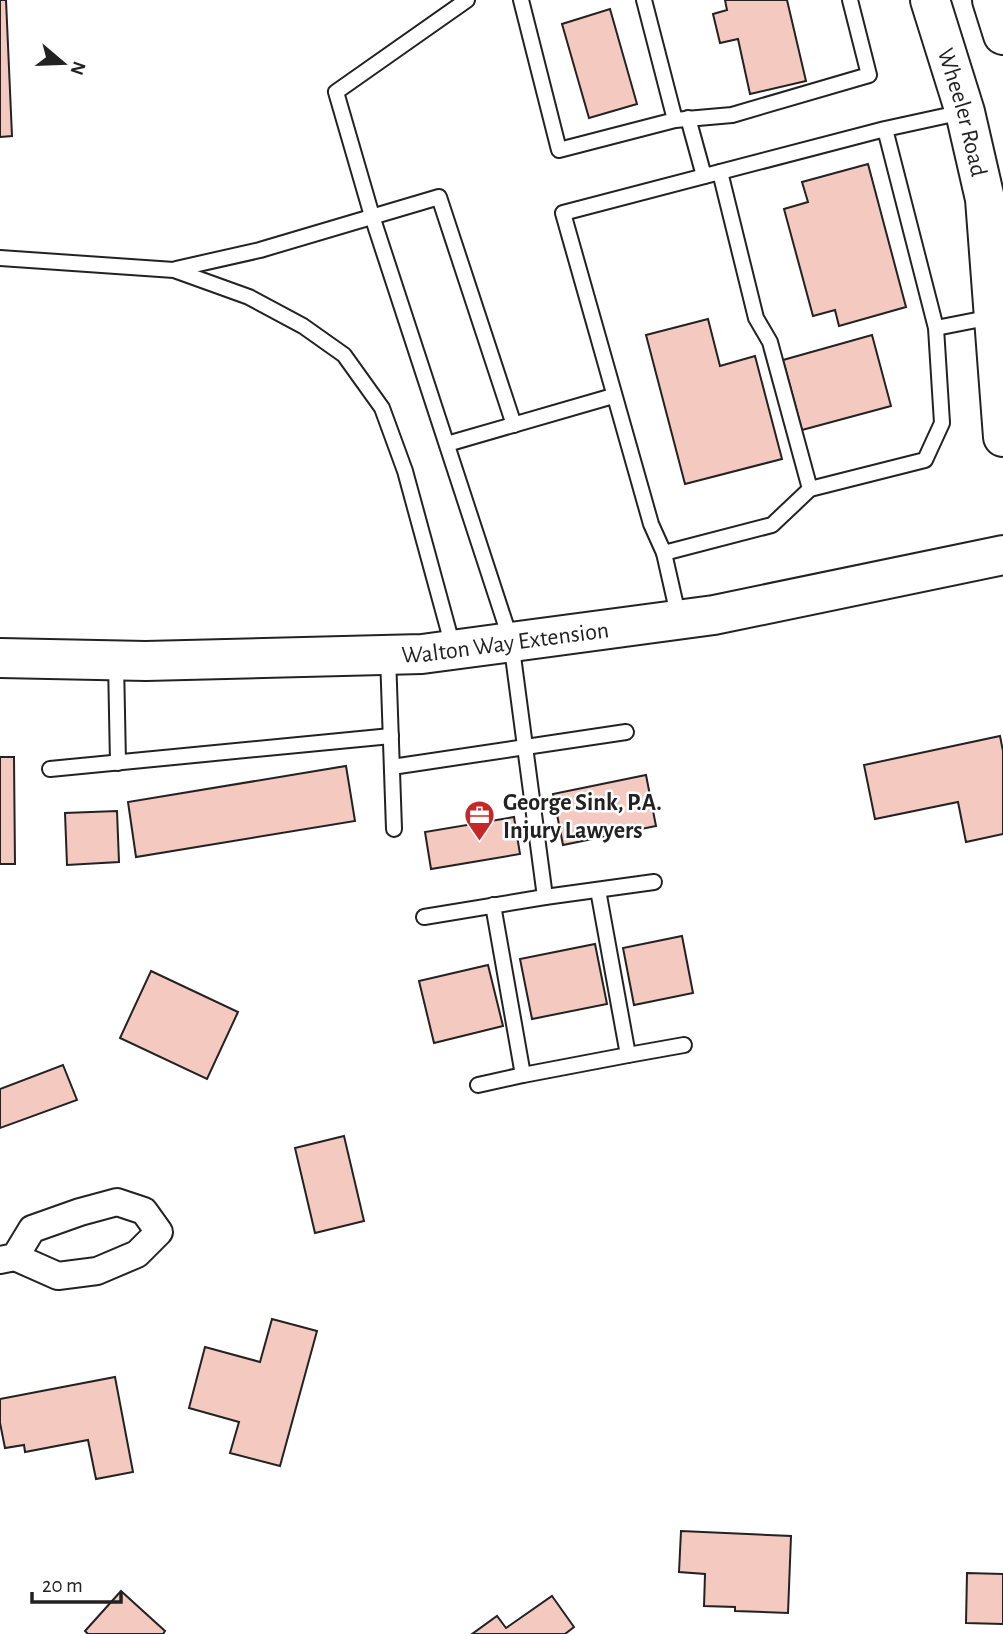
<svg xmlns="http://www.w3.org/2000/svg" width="1003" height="1634" font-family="'Alegreya Sans',sans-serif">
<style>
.building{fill:#f3c9c0;stroke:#222;stroke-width:2}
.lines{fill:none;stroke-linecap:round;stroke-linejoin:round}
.lane-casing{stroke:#222;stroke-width:18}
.street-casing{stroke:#222;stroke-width:30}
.secondary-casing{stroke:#222;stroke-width:42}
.lane{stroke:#fff;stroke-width:14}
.street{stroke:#fff;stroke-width:26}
.secondary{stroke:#fff;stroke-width:38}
.labels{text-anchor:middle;stroke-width:5;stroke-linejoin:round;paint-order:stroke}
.street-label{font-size:24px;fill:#222;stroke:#fff}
.poi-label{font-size:24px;font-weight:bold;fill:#222;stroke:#fff;text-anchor:start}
</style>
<rect width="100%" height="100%" fill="#fff"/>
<g class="building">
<path d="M 0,0 L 6,0 L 12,136 L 0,137 Z"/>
<path d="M 725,0 L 787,0 L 806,81 L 750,94 L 738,39 L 720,43 L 713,14 L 727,10 Z"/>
<path d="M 610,9 L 637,104 L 589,118 L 562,24 Z"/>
<path d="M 868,164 L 906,307 L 839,326 L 835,310 L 813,316 L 784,209 L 808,202 L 802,182 Z"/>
<path d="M 708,319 L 720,366 L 755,356 L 782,459 L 685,484 L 646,335 Z"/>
<path d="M 872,335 L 891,406 L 802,430 L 783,360 Z"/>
<path d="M 1000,736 L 1003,751 L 1003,834 L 966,842 L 958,802 L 875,819 L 864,765 Z"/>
<path d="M 0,757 L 14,757 L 15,864 L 0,864 Z"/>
<path d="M 346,766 L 355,821 L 136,857 L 128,802 Z"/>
<path d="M 646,775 L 656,826 L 563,845 L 553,794 Z"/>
<path d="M 117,811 L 119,862 L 67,865 L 65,813 Z"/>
<path d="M 514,817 L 520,854 L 431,869 L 425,832 Z"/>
<path d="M 682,936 L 693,993 L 634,1005 L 623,948 Z"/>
<path d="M 595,944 L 607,1004 L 532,1019 L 520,959 Z"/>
<path d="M 488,965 L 503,1026 L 434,1043 L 419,981 Z"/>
<path d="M 151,971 L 238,1012 L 207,1079 L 120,1038 Z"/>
<path d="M 63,1065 L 77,1100 L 0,1128 L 0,1089 Z"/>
<path d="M 344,1136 L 364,1221 L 315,1233 L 295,1148 Z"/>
<path d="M 272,1319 L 317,1331 L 280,1466 L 230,1453 L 239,1422 L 189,1408 L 205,1347 L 260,1362 Z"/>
<path d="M 115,1377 L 133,1472 L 96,1479 L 88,1440 L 25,1452 L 24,1445 L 5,1448 L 0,1423 L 0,1399 Z"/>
<path d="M 681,1531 L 791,1536 L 788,1613 L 735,1611 L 735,1607 L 704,1606 L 705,1574 L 679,1572 Z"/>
<path d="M 967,1573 L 1003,1574 L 1003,1624 L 966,1623 Z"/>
<path d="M 121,1591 L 165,1631 L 163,1634 L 88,1634 L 85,1631 Z"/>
<path d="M 552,1596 L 574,1627 L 565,1634 L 472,1634 L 497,1616 L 506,1628 Z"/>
</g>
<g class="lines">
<defs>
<g id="lane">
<path d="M 521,0 L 559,150 L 675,120 L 644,0"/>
<path d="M 688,118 L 704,176"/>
<path d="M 675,120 L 732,115 L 869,75 L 850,0"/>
<path d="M 885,129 L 936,328 L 942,423 L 925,460 L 810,489 L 772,525 L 664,553 L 651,524 L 563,213 L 885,129 L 963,112"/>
<path d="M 720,172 L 756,318 L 770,342 L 810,489"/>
<path d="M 0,258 L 174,270 L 249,297 L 303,326 L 344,355 L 382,408 L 405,471 L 453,647"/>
<path d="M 176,269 L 260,250 L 439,197 L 514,425"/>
<path d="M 936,328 L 992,317"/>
<path d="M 447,444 L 613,396"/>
<path d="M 664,553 L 679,619"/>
<path d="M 388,656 L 394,829"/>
<path d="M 116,662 L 118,763"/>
<path d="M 392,767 L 626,732"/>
<path d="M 50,769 L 391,736"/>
<path d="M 545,897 L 654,882"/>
<path d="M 493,905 L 523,1075 L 628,1055 L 598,890"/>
<path d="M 424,917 L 545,897 L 511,641 L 372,216 L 336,92 L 467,0"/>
<path d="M 628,1055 L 684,1045"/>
<path d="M 478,1085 L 523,1075"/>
</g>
<path id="street" d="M 0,1260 L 15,1257 L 58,1276 L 97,1271 L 137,1254 L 159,1232 L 144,1211 L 117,1202 L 80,1212 L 32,1229 L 15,1257"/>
<g id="secondary">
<path id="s1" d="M 930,0 L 965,112 L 985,199 L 1003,437"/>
<path d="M 992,0 L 1003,35"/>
<path id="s2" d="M 0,658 L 146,661 L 422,654 L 714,615 L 1003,555"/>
</g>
</defs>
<use href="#lane" class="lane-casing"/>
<use href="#street" class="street-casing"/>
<use href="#secondary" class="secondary-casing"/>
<use href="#lane" class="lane"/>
<use href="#street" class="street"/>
<use href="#secondary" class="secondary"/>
</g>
<defs>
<symbol id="office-pin" viewBox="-11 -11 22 30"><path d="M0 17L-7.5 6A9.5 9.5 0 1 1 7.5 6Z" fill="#c62828" stroke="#fff"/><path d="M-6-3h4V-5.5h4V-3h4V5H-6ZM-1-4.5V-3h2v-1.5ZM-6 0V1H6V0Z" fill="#fff"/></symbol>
</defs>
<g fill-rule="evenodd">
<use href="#office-pin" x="462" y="798" width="35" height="47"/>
</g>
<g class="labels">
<g class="street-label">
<text dy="8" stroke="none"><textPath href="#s1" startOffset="117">Wheeler Road</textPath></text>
<text dy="8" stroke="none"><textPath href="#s2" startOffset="506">Walton Way Extension</textPath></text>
</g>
<g class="poi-label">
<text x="503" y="810">George Sink, P.A.<tspan x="503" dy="28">Injury Lawyers</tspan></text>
</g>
</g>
<g transform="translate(63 63) rotate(109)" stroke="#ffffff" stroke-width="5" paint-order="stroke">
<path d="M0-5L12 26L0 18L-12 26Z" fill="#222222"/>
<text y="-10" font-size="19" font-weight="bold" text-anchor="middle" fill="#222222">N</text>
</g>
<path d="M32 1592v10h89v-10" fill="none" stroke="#222222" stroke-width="3.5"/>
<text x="42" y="1592" font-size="21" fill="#222222" stroke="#ffffff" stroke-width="5" paint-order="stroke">20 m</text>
</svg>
